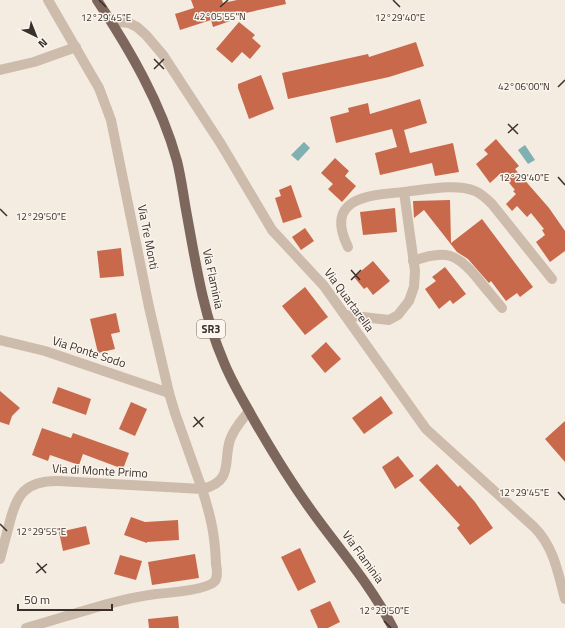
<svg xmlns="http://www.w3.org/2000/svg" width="565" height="628" font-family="'Titillium Web',sans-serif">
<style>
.water{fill:#7fb0b2}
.building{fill:#c8694b}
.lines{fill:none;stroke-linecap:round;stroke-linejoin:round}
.minor{stroke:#cdbbac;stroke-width:10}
.primary{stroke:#7d675c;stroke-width:10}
.ticks{fill:none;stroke:#3b302b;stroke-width:1.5}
.labels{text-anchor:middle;stroke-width:3;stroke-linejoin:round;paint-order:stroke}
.shield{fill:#fbf5ee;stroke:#756b66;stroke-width:1}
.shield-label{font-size:11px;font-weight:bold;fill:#3b302b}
.street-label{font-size:12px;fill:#3b302b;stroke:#fbf5ee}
.ticks-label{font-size:10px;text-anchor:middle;fill:#3b302b;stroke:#fbf5ee;stroke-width:3;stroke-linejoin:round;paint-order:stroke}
</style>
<rect width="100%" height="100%" fill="#f4ebe1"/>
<g class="water">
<path d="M 304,142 L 310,148 L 298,161 L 291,155 Z"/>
<path d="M 525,145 L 535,160 L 528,164 L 518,150 Z"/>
</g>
<g class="building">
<path d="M 191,0 L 222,0 L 223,3 L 237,0 L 285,0 L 286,4 L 232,16 L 236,19 L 213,27 L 211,20 L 180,30 L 175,14 L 194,8 Z"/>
<path d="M 239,22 L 255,35 L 252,38 L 261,46 L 250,59 L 242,52 L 232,63 L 216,49 Z"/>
<path d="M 416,42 L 424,66 L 389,77 L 288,99 L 282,73 L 368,54 L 369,57 Z"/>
<path d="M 261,75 L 274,109 L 249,119 L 238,88 L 238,84 Z"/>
<path d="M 420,99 L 427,123 L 404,130 L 410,153 L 453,143 L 459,172 L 435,176 L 432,163 L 380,175 L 375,153 L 397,147 L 392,129 L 336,143 L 330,117 L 349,112 L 348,108 L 368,103 L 370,114 Z"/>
<path d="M 496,139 L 519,166 L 515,169 L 549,208 L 565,231 L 565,251 L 550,262 L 536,242 L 545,235 L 542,230 L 544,229 L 531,213 L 527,217 L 517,206 L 512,211 L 506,204 L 516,194 L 513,191 L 515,190 L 501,173 L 490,183 L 476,164 L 488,154 L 484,150 Z"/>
<path d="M 335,158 L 349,171 L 345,176 L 356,186 L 342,202 L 328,189 L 333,184 L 321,173 Z"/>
<path d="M 291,185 L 302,217 L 283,223 L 275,198 L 281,196 L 279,190 Z"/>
<path d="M 450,200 L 451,243 L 482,219 L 533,287 L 520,297 L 517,293 L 506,301 L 491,281 L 489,283 L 468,259 L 457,252 L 424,210 L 414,218 L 413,201 Z"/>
<path d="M 395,208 L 397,232 L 363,235 L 360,212 Z"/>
<path d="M 305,228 L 314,241 L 301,250 L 292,237 Z"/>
<path d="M 121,248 L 124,276 L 100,278 L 97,251 Z"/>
<path d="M 373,261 L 390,281 L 373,295 L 367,287 L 364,289 L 354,277 Z"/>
<path d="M 445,267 L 466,294 L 453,304 L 450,300 L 439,309 L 425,289 L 436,281 L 432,277 Z"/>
<path d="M 305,287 L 328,317 L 305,335 L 282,306 Z"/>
<path d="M 116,313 L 120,332 L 111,334 L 115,349 L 98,353 L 90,319 Z"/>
<path d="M 326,342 L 341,359 L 325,373 L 311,356 Z"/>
<path d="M 58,387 L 91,399 L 86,415 L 52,403 Z"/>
<path d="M 0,391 L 20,408 L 12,416 L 9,425 L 0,422 Z"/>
<path d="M 381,396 L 393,413 L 364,434 L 352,418 Z"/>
<path d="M 131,402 L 147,409 L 135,436 L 119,429 Z"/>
<path d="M 565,421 L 565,462 L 545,439 Z"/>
<path d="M 42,428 L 71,438 L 73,433 L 129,453 L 123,469 L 83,454 L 79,465 L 50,455 L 48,461 L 32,455 Z"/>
<path d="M 398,456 L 414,476 L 395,489 L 382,467 Z"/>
<path d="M 437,464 L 458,487 L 460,485 L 475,502 L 493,528 L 470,545 L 457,528 L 460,525 L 419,480 Z"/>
<path d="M 131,517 L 145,522 L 178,520 L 179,540 L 147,542 L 147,543 L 124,535 Z"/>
<path d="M 86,526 L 90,544 L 63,551 L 59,532 Z"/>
<path d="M 300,548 L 316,582 L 298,591 L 281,557 Z"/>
<path d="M 195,554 L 199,578 L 152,585 L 148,562 Z"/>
<path d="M 120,555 L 142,561 L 136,580 L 114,574 Z"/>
<path d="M 330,601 L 340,622 L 328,628 L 318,628 L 310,610 Z"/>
<path d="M 178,616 L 179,628 L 149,628 L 148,619 Z"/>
</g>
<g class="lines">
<g class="minor">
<path d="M 48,0 L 99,88 L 111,120 L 149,307 L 169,393 L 175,413 L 202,489 C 234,482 223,461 230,440 C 234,428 242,420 249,411"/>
<path d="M 111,21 L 129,23 L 137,27 L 146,35 L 163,55 L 221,144 L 272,230 L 324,286 L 426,429 L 534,527 C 554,547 558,573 565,599"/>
<path d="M 0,70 L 34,62 L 76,47"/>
<path d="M 348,247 C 324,198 368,195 404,192"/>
<path d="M 413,261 C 445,249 457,253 478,279 C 486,289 494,298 502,308"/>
<path d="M 345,315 L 389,320 L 398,315 L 409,301 L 414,287 L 415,271 L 404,192 C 424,190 456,183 475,191 C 482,194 487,199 492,204 L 552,279"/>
<path d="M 0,340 L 45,351 L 169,393"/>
<path d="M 0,559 C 3,548 6,536 9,525 C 16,495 25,480 59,481 L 202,489 C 211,517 215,535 216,564 C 217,569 218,576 215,581 C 208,590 168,593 156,594 C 111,600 70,616 26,628"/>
</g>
<path class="primary" d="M 97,0 C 130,50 161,103 177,161 C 181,177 183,193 186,210 C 195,259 203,314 223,360 C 231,381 243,400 254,420 C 274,455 295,489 319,521 C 345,556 373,589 393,628"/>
</g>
<path class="ticks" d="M 99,0 L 106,7M 393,0 L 400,7M 220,7 L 228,0M 154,59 L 164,69M 154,69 L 164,59M 558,87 L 565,80M 508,124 L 518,134M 508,133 L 518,124M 558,177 L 565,185M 0,209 L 7,216M 351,270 L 360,280M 351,280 L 361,270M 194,417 L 203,427M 193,427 L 204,417M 558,492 L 565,500M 0,524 L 7,531M 37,563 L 46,573M 36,573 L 47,564M 384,621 L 391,628"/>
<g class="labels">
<rect class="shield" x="197" y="320" width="28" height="18" rx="3"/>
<g class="shield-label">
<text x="211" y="333">SR3</text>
</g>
<g class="street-label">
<text transform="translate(148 237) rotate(79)" y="4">Via Tre Monti</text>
<text transform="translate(213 279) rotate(78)" y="4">Via Flaminia</text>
<text transform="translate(349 300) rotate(54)" y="4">Via Quartarella</text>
<text transform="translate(89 352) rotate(18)" y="4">Via Ponte Sodo</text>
<text transform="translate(100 471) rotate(3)" y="4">Via di Monte Primo</text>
<text transform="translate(363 557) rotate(54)" y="4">Via Flaminia</text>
</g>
</g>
<g class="ticks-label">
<text x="220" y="20">42°05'55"N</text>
<text x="106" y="21">12°29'45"E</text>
<text x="400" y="21">12°29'40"E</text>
<text x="524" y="90">42°06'00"N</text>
<text x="524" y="181">12°29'40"E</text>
<text x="41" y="220">12°29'50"E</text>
<text x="524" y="496">12°29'45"E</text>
<text x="41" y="535">12°29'55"E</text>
<text x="384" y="614">12°29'50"E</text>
</g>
<g transform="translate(36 36) rotate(137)" stroke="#fbf5ee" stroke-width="3" paint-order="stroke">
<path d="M0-3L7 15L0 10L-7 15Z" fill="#3b302b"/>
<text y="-6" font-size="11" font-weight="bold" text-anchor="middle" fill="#3b302b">N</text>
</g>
<path d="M18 604v6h94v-6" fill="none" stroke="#3b302b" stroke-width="2"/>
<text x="24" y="604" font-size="12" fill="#3b302b" stroke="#fbf5ee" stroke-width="3" paint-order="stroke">50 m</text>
</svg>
